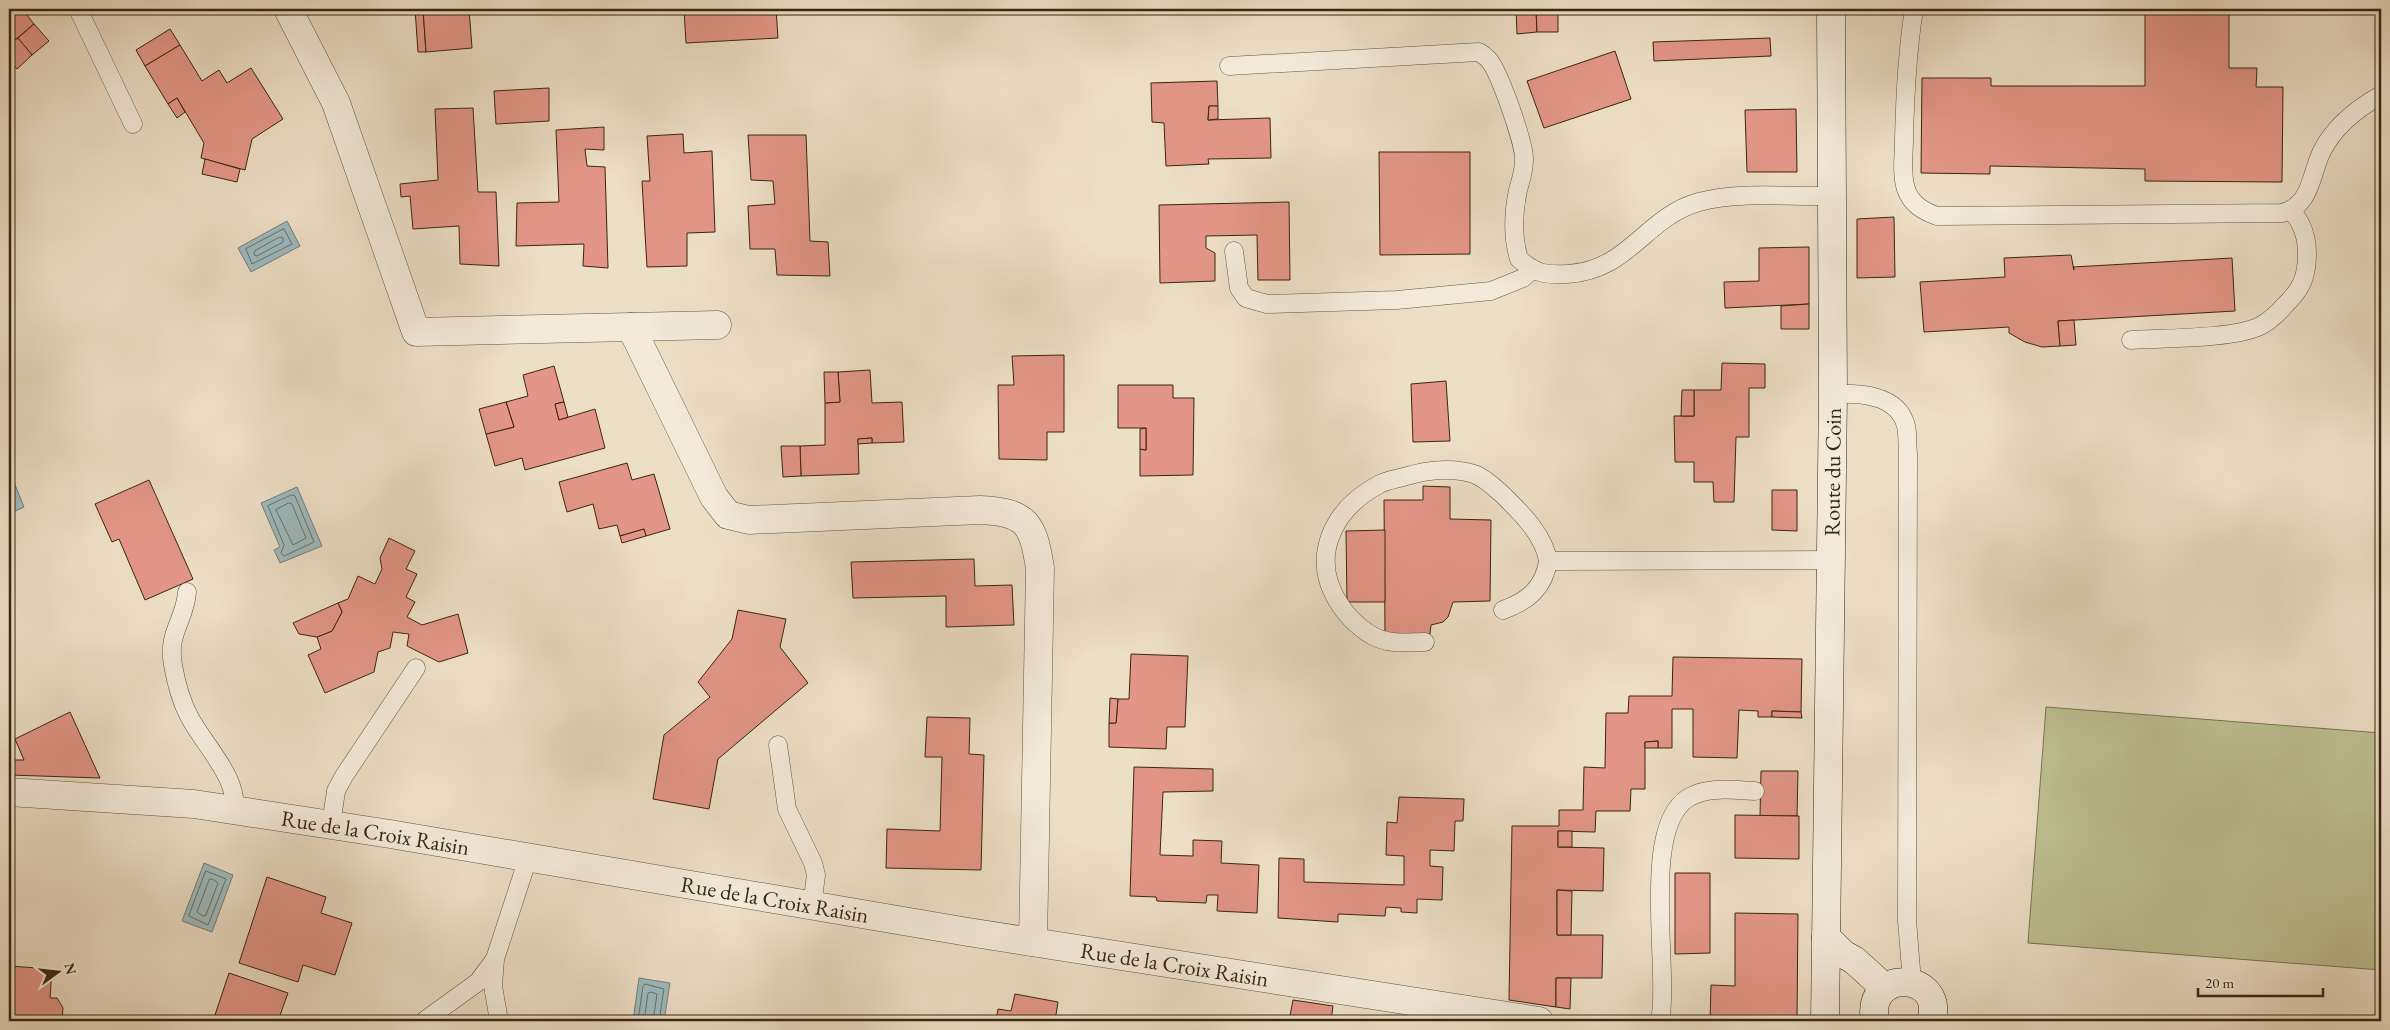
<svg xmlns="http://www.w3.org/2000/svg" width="2390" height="1030" font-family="'EB Garamond',serif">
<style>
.green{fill:#bdc091;stroke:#7b7351}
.water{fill:#9cbabe;stroke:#747f79}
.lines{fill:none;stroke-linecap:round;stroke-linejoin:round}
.shore{stroke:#6a7068;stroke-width:1}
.building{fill:#e39687;stroke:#392611}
.service-casing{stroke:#66543e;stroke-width:19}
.minor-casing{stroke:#66543e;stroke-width:29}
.secondary-casing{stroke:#392611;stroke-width:29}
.service{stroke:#f3eada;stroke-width:18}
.minor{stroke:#f3eada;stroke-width:28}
.secondary{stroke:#f3eada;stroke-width:28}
.labels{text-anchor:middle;stroke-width:4;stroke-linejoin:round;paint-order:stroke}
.street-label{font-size:22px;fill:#392611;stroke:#f3eada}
</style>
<rect width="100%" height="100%" fill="#eddec6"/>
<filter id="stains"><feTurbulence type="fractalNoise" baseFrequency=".004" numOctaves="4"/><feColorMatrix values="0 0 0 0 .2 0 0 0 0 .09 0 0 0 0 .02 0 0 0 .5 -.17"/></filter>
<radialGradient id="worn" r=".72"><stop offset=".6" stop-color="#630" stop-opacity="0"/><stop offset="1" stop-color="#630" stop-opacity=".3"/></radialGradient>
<path class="green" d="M 2046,707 L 2381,733 L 2381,970 L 2028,943 Z"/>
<g class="water">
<path d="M 287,221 L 300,246 L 251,272 L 238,248 Z"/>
<path d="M 9,470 L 24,507 L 9,514 Z"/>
<path d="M 297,487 L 322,546 L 280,563 L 274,550 L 280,547 L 261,503 Z"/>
<path d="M 204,863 L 233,875 L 212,932 L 182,921 Z"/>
<path d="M 639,978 L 670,983 L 664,1021 L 633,1021 Z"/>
</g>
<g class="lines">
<g class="shore">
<path d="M 284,229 L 292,244 L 252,264 L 246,249 Z"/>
<path d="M 280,237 L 283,238 L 283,242 L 257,256 L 254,255 L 255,251 Z"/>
<path d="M 292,495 L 295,496 L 314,542 L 284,556 L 281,553 L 284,545 L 268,506 Z"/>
<path d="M 289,503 L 292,504 L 306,538 L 293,545 L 276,510 Z"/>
<path d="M 206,871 L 226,879 L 208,925 L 189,916 Z"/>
<path d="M 212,879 L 218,883 L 206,915 L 203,916 L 197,912 L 209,880 Z"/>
<path d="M 638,1021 L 643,986 L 645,984 L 664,989 L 659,1021"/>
<path d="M 644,1021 L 648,993 L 651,992 L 657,994 L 653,1021"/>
</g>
</g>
<g class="building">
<path d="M 9,9 L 22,9 L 34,24 L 9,45 Z"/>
<path d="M 415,9 L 423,9 L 426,52 L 418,52 Z"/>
<path d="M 423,9 L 469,9 L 472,48 L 426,52 Z"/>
<path d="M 684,9 L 776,9 L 778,38 L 686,43 Z"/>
<path d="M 1516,9 L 1536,9 L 1537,32 L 1517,34 Z"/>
<path d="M 1536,9 L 1558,9 L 1558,32 L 1537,32 Z"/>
<path d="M 2145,9 L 2229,9 L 2229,68 L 2257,68 L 2256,87 L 2283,87 L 2282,182 L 2145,181 L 2145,169 L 1990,166 L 1990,174 L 1921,173 L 1922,78 L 1991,78 L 1991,86 L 2145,86 Z"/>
<path d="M 34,24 L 49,41 L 32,55 L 18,38 Z"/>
<path d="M 170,29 L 180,45 L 145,66 L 136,50 Z"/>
<path d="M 18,38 L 32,55 L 17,69 L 9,60 L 9,45 Z"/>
<path d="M 1770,38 L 1771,56 L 1654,61 L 1653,42 Z"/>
<path d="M 180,45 L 202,81 L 219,70 L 227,83 L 251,68 L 283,119 L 252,139 L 245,170 L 201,158 L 204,143 L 177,98 L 168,104 L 145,66 Z"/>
<path d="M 1615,51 L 1631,99 L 1544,128 L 1527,81 Z"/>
<path d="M 1217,81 L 1218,106 L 1209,106 L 1208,120 L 1270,118 L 1271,158 L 1208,159 L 1209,164 L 1166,166 L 1164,123 L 1152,122 L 1151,83 Z"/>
<path d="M 549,88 L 549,121 L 496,124 L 494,91 Z"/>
<path d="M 177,98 L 185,112 L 177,118 L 168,104 Z"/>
<path d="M 1209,106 L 1218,106 L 1218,119 L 1208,120 Z"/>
<path d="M 473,108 L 478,192 L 496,192 L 499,266 L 460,264 L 459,226 L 413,229 L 410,196 L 401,197 L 400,184 L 438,180 L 435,109 Z"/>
<path d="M 1796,109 L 1797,172 L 1747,172 L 1745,110 Z"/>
<path d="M 604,127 L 604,150 L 585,149 L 587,166 L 605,167 L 608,268 L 583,266 L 584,244 L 516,246 L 517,203 L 559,202 L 556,130 Z"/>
<path d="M 683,134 L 684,153 L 712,151 L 715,232 L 687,233 L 687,266 L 647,267 L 642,181 L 650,181 L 647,136 Z"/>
<path d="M 748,135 L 806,135 L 810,241 L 828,242 L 830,276 L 777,275 L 775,249 L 750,249 L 748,206 L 775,204 L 773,181 L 751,180 Z"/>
<path d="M 1379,152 L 1470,152 L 1470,254 L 1380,255 Z"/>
<path d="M 205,159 L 240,169 L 237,182 L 202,174 Z"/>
<path d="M 1289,202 L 1290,280 L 1258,280 L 1257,235 L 1206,236 L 1206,248 L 1215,253 L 1215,281 L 1160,283 L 1159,205 Z"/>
<path d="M 1894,217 L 1895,277 L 1857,278 L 1857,219 Z"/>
<path d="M 1809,247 L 1809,304 L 1725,308 L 1724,282 L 1759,281 L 1759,248 Z"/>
<path d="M 2071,255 L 2074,270 L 2073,267 L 2232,258 L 2235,311 L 2058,321 L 2060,346 L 2042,347 L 2025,342 L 2009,333 L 2009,327 L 1924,332 L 1920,282 L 2005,277 L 2004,258 Z"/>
<path d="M 1809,304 L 1809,329 L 1781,329 L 1781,306 Z"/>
<path d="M 2074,320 L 2076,345 L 2060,346 L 2058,321 Z"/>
<path d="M 1064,355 L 1064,432 L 1047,432 L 1047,460 L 999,459 L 998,385 L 1014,385 L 1012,356 Z"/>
<path d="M 1722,363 L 1765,364 L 1765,388 L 1749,388 L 1749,437 L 1736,437 L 1734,502 L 1714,502 L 1713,482 L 1694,482 L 1694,462 L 1675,462 L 1674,416 L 1694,416 L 1694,390 L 1721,390 Z"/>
<path d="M 554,366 L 564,402 L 555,404 L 559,420 L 595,409 L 605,448 L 525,470 L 522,458 L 495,466 L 486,434 L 514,427 L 506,402 L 528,396 L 523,375 Z"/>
<path d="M 870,370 L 872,403 L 902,402 L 904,442 L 872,443 L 872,438 L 858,439 L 859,474 L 801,476 L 800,446 L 825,445 L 825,403 L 840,402 L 838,372 Z"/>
<path d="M 824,372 L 838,372 L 840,402 L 825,403 Z"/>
<path d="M 1446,381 L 1450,441 L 1413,442 L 1411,384 Z"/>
<path d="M 1118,385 L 1173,385 L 1173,398 L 1194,398 L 1193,475 L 1140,476 L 1140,449 L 1146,450 L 1146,428 L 1118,428 Z"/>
<path d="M 1682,390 L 1694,390 L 1694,416 L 1681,416 Z"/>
<path d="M 506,402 L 514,427 L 486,434 L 479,409 Z"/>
<path d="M 564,402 L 568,417 L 559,420 L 555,404 Z"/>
<path d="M 1146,428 L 1146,450 L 1140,449 L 1140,429 Z"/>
<path d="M 872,438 L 872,443 L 858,444 L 858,439 Z"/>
<path d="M 781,446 L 800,446 L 801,476 L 783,477 Z"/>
<path d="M 627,463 L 632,480 L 654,474 L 670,529 L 646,536 L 644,529 L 620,536 L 617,525 L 599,529 L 593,504 L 567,512 L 559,482 Z"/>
<path d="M 149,480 L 193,579 L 145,600 L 119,539 L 112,542 L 95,504 Z"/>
<path d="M 1423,486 L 1450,487 L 1450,519 L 1491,520 L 1490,601 L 1453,602 L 1448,617 L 1443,622 L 1431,625 L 1430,634 L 1385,634 L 1384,500 L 1423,500 Z"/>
<path d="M 1772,490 L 1797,490 L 1797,531 L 1772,530 Z"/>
<path d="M 644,529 L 646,536 L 622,543 L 620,536 Z"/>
<path d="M 1385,530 L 1385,602 L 1347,602 L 1346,531 Z"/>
<path d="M 389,538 L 415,551 L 406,569 L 417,574 L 406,597 L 415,602 L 407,617 L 422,625 L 458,614 L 468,653 L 439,662 L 407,646 L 409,634 L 393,632 L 390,648 L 378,652 L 374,672 L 325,693 L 308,655 L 321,649 L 317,637 L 332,631 L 342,612 L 338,603 L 348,599 L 358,576 L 375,584 L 382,569 L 380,558 Z"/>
<path d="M 974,559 L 975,586 L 1012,585 L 1014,625 L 946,627 L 946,596 L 853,598 L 851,562 Z"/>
<path d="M 338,603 L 342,612 L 332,631 L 317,637 L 299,634 L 293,623 Z"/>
<path d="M 738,610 L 786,619 L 780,647 L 808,683 L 718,759 L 709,809 L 653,799 L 664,735 L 710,697 L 698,682 L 732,639 Z"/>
<path d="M 1131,654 L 1188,656 L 1185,727 L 1167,727 L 1166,749 L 1109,747 L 1109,723 L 1116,723 L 1118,699 L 1129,699 Z"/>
<path d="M 1673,657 L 1802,659 L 1801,712 L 1772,711 L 1772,717 L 1758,717 L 1758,711 L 1739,710 L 1737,758 L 1693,757 L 1693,709 L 1672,709 L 1672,748 L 1658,748 L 1658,741 L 1645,742 L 1645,789 L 1631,789 L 1630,811 L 1596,811 L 1595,832 L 1558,831 L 1558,847 L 1604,848 L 1603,891 L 1557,890 L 1557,935 L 1603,935 L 1602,978 L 1556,978 L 1556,1007 L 1509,1000 L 1512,826 L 1559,826 L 1559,810 L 1583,810 L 1584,767 L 1605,768 L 1606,713 L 1628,713 L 1629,696 L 1672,696 Z"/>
<path d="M 1110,698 L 1118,699 L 1116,723 L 1109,723 Z"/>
<path d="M 1772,711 L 1801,712 L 1802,718 L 1772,717 Z"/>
<path d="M 70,712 L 100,778 L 9,775 L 10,760 L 24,760 L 15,739 Z"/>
<path d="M 927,717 L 970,718 L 969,754 L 984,755 L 981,870 L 886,868 L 887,829 L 940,831 L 942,757 L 925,757 Z"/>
<path d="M 1658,741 L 1658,748 L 1645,748 L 1645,742 Z"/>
<path d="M 1134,767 L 1213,769 L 1213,791 L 1163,792 L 1160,855 L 1193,856 L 1193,840 L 1222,841 L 1221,863 L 1259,865 L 1257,913 L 1217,911 L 1218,895 L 1207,895 L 1206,903 L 1157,901 L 1156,897 L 1130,896 Z"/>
<path d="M 1761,771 L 1798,771 L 1797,816 L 1760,816 Z"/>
<path d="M 1399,797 L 1464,799 L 1463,821 L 1455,821 L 1454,851 L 1430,850 L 1430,866 L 1443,867 L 1442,900 L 1417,899 L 1417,913 L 1401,912 L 1401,908 L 1386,907 L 1385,916 L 1338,914 L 1338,922 L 1278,918 L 1279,858 L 1304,859 L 1304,882 L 1404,885 L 1404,856 L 1386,855 L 1387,822 L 1397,823 Z"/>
<path d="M 1735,815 L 1799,816 L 1799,859 L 1735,858 Z"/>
<rect x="1558" y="831" width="14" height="16"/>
<path d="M 1675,873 L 1710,873 L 1710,953 L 1675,954 Z"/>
<path d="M 267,877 L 326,897 L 321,913 L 352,923 L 335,975 L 303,965 L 298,982 L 239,963 Z"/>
<path d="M 1557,890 L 1572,891 L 1571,935 L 1557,935 Z"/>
<path d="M 1735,913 L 1798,914 L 1797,1021 L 1710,1021 L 1711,985 L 1735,986 Z"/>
<path d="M 9,966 L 52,969 L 50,998 L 57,998 L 63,1008 L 62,1021 L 9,1021 Z"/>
<path d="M 229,973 L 288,993 L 278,1021 L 213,1021 Z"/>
<path d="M 1556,978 L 1571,978 L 1570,1009 L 1556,1007 Z"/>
<path d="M 1015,994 L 1058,1002 L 1055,1021 L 996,1021 L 998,1009 L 1011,1011 Z"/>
<path d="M 1293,1000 L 1333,1006 L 1331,1021 L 1289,1021 Z"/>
</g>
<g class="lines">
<defs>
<g id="service">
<path d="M 78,9 L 133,124"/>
<path d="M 1914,9 C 1907,53 1905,95 1904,139 C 1904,155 1901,174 1906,189 C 1911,204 1923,211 1937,216 L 2282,213 C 2312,205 2310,175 2322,151 C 2334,127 2358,108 2381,95"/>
<path d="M 1229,66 L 1479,52 C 1482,54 1486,57 1488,59 C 1499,70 1525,145 1524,160 C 1524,171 1521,180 1518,190 C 1513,214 1512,236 1519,259 C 1537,274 1544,275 1567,274 C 1629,271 1645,217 1699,202 C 1738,191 1790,197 1832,196"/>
<path d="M 1234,251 L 1239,288 L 1246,298 L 1267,304 L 1397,300 L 1491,291 L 1523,278 L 1532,270"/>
<path d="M 2131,340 C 2162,338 2234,339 2260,326 C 2270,321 2279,312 2286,304 C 2297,293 2304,283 2306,268 C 2309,246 2306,228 2292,211"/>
<path d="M 1833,394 C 1859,393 1898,394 1906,426 C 1908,435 1907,445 1908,454 L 1907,920 L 1912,982"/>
<path d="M 187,592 C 185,621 167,632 173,665 C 176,682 181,701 189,716 C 203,744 239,778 234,810"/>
<path d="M 1503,610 C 1528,601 1544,588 1548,561"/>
<path d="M 1425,642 C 1412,642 1399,644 1387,641 C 1369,638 1350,620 1340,605 C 1309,558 1332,510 1378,485 C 1386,480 1397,479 1407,476 C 1427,470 1453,467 1474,474 C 1485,478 1495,488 1504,496 C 1522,514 1544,535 1548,561 L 1831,560"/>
<path d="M 778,745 L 787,809 L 813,863 L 816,875 L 812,906"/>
<path d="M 331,825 L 336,791 L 344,776 L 416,668"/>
<path d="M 424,1021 L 478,982 L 495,959"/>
<path d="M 499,1021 L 493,986 L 495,959 L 528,858"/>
<path d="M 1660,1021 C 1670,969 1640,828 1688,798 C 1707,786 1733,790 1755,791"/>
</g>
<g id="minor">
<path d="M 288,9 L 336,103 L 416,332 L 631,327 L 714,497 L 728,515 L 749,520 L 980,510 C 1027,512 1033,524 1040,568 L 1033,942"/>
<path d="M 631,327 L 717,325"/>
<path id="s1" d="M 9,792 L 194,804 L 390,834 L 968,932 L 1539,1021"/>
</g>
<g id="secondary">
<path d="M 1826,937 L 1843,954 L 1854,960 L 1885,988"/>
<path id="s2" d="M 1825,1021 L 1833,394 L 1831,9"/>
<path d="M 1875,1021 C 1865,966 1947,973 1931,1021"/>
</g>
</defs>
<use href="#service" class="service-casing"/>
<use href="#minor" class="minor-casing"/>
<use href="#secondary" class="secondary-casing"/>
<use href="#service" class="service"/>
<use href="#minor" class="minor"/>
<use href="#secondary" class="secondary"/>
</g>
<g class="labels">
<g class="street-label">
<text dy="8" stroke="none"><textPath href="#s2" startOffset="549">Route du Coin</textPath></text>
<text dy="8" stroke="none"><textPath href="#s1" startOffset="369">Rue de la Croix Raisin</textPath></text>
<text dy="8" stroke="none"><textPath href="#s1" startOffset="774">Rue de la Croix Raisin</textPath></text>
<text dy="8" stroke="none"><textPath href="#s1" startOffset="1179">Rue de la Croix Raisin</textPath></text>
</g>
</g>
<rect width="2390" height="1030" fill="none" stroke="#eddec6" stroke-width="30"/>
<rect x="10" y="10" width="2370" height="1010" fill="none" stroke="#392611" stroke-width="2.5"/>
<rect x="15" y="15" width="2360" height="1000" fill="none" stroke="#392611"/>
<g transform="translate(58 972) rotate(75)" stroke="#f3eada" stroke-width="4" paint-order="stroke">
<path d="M0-4L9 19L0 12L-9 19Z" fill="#392611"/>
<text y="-8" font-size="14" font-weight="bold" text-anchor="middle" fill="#392611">N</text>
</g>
<path d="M2198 988v8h125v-8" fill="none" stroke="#392611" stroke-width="2.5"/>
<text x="2205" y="988" font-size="15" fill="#392611" stroke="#f3eada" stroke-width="4" paint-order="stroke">20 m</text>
<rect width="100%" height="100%" filter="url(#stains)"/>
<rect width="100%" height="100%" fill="url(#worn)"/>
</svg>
